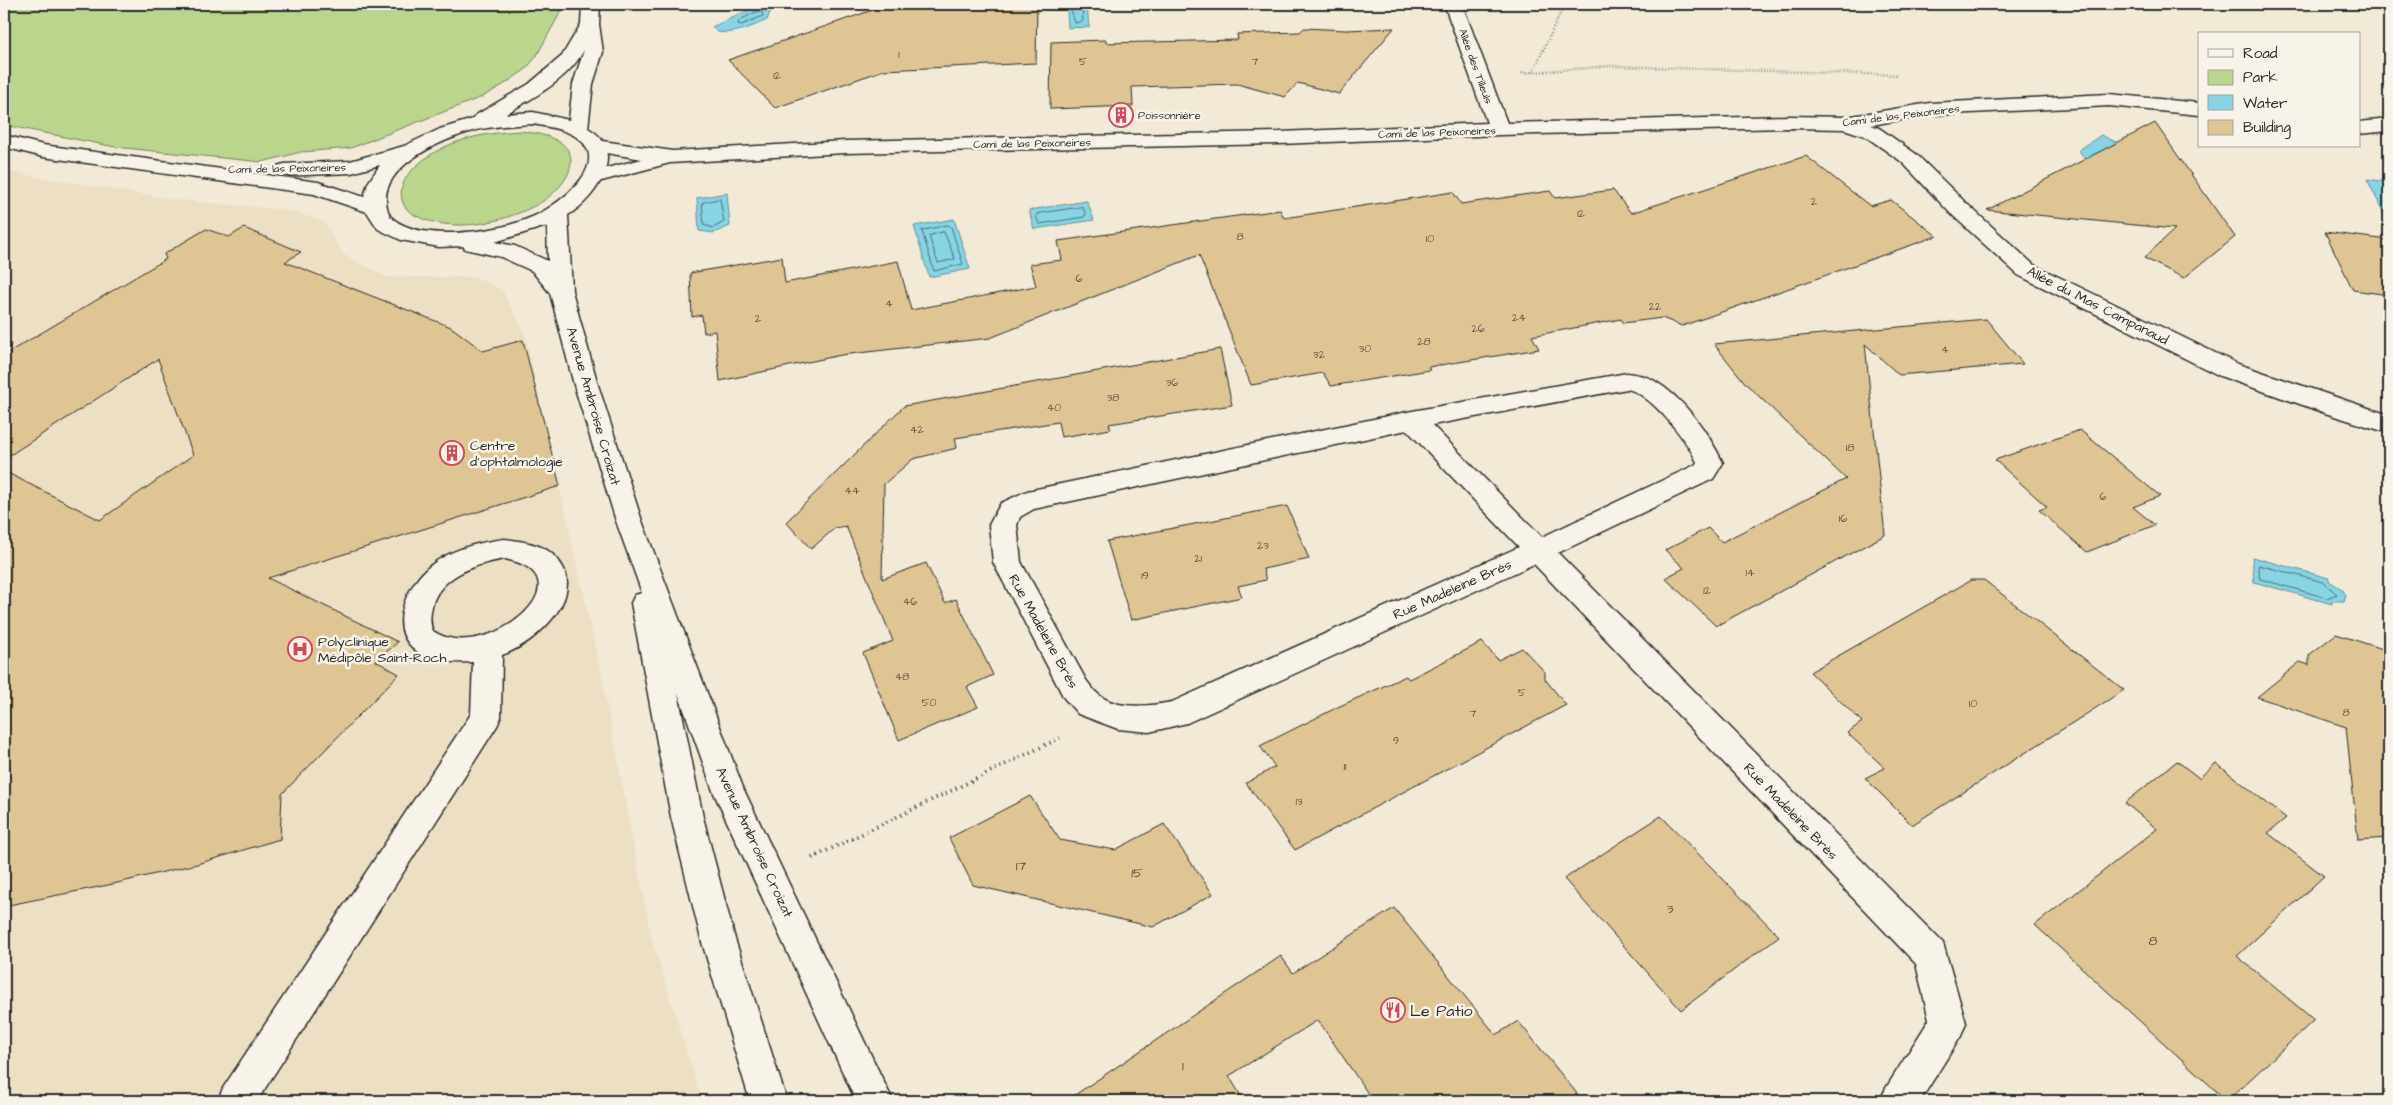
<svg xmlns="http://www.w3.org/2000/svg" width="2393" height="1105" font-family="'Architects Daughter',sans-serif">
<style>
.built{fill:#ecdfc3}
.green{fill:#bad58c;stroke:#72805c}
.water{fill:#86d4e4;stroke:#62909a}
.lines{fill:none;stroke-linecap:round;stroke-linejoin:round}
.shore{stroke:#4f6f75;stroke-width:1}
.building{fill:#dfc594;stroke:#2b2b2b}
.lane-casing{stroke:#2b2b2b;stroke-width:3}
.street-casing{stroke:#2b2b2b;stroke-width:3}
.secondary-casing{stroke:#2b2b2b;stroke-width:3}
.path-far1{stroke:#2b2b2b;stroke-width:2.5;stroke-dasharray:0.5 2.5;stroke-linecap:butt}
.path{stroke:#2b2b2b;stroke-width:4;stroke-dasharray:1 4.5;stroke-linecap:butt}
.lane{fill:#f7f3e8;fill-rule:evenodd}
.street{fill:#f7f3e8;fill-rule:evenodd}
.secondary{fill:#f7f3e8;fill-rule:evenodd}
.labels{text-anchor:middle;stroke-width:5;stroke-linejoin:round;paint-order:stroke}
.number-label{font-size:11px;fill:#585245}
.far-street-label{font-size:11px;fill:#2b2b2b;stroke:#f7f3e8}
.far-poi-label{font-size:11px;fill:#2b2b2b;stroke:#f7f3e8;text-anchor:start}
.street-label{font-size:14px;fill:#2b2b2b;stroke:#f7f3e8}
.poi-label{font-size:14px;fill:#2b2b2b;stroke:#f7f3e8;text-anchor:start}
.near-number-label{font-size:14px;fill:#585245}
.near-poi-label{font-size:16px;fill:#2b2b2b;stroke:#f7f3e8;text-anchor:start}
</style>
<rect width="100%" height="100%" fill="#f2ead7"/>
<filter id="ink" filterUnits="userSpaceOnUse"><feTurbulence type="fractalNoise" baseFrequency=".02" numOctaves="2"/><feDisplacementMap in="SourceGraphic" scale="10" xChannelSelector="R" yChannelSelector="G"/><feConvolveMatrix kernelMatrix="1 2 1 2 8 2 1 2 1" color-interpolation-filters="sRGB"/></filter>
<g filter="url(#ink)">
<path class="built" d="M 4,171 L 170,199 L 287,210 L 324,222 L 344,255 L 387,277 L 475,277 L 502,290 L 525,335 L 599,662 L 651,937 L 702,1101 L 4,1101 Z"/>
<g class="green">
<path d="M 4,4 L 565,4 L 536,57 L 525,70 L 503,85 L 482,97 L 351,148 L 301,152 L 262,162 L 115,147 L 4,125 Z"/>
<path d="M 521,131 C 535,133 549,135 561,143 C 586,162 559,192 540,203 C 508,221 462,232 426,220 C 418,217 406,212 403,203 C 398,190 404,178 413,169 C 442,140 482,133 521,131 Z"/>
</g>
<g class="water">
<path d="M 1048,4 L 1087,4 L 1089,27 L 1068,28 L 1067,10 L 1048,10 Z"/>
<path d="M 755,7 L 771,10 L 767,20 C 752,27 733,35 717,32 L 712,27 Z"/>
<path d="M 2101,135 L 2135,151 L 2092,172 L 2079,150 Z"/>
<path d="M 2367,179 L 2389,182 L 2389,217 L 2385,216 Z"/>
<path d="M 727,193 L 730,226 L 714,233 L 699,231 L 697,198 Z"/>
<path d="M 1087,201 L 1094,220 L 1034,229 L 1029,210 Z"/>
<path d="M 954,219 L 970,269 L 929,277 L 914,226 Z"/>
<path d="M 2252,557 L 2329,578 L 2329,581 L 2342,589 L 2346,595 L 2344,601 L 2332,601 L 2332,604 L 2254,582 Z"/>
</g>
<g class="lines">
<g class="shore">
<path d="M 1053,4 L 1070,6 L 1075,23 L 1083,21 L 1082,4"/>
<path d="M 756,12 L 762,12 L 763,16 L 741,25 L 738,24 L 739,21 Z"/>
<path d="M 720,199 L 724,222 L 713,228 L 704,225 L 702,203 Z"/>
<path d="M 1082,207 L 1086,214 L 1084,217 L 1039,224 L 1036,216 L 1037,214 Z"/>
<path d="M 948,225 L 951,227 L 963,264 L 934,271 L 922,231 Z"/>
<path d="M 944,232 L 955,259 L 938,263 L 929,236 Z"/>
<path d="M 2259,565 L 2323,582 L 2337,594 L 2327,598 L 2260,579 Z"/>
</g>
</g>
<g class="building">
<path d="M 890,4 L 1037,4 L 1036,63 L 884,70 L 775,108 L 728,60 Z"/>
<path d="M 1304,28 L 1346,30 L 1394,28 L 1339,94 L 1298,83 L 1285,97 L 1237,84 L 1132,87 L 1133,106 L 1050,109 L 1051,42 L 1106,40 L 1106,43 L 1238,40 L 1237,34 L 1300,32 Z"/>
<path d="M 2155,123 L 2235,237 L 2184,278 L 2144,258 L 2175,229 L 1987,210 Z"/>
<path d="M 1806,156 L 1870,206 L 1891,200 L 1937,236 L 1682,326 L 1662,318 L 1623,323 L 1621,319 L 1532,336 L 1539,349 L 1428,367 L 1430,370 L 1331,386 L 1323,373 L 1251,385 L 1199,255 L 990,338 L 841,355 L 720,381 L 715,331 L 704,333 L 702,315 L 692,317 L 690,273 L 782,257 L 785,283 L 898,261 L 911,310 L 1036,286 L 1030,264 L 1062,260 L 1058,241 L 1280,210 L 1284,218 L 1453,192 L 1461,204 L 1550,191 L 1555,198 L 1613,190 L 1631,213 Z"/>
<path d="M 244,228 L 301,252 L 285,262 L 451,327 L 483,351 L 523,340 L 560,486 L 268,578 L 398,642 L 376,661 L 399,674 L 282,794 L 280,839 L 197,864 L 113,884 L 4,906 L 4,471 L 100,520 L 193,455 L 158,359 L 4,459 L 4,355 L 166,259 L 164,254 L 206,229 L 229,237 Z"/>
<path d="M 2325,232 L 2389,240 L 2389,295 L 2353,290 Z"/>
<path d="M 1986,319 L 2023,364 L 1899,375 L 1865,344 L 1885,535 L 1716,626 L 1665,578 L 1684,568 L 1665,550 L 1708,528 L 1722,542 L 1846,479 L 1746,384 L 1714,344 Z"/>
<path d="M 1220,349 L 1232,405 L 1109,424 L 1111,429 L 1061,437 L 1058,422 L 955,438 L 957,448 L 913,459 L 884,484 L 882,579 L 926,563 L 945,603 L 956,599 L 993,675 L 967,687 L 978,707 L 899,740 L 863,653 L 893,641 L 846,526 L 835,528 L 811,549 L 786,522 L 904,406 Z"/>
<path d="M 2080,430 L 2160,496 L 2133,507 L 2155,525 L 2087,552 L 2039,510 L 2047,507 L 1995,460 Z"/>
<path d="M 1287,506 L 1309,559 L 1263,569 L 1266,580 L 1238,586 L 1242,597 L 1131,620 L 1107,541 Z"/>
<path d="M 1971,580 L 1984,580 L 2124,690 L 1912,825 L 1865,778 L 1885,768 L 1847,733 L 1862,722 L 1810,672 Z"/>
<path d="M 2336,634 L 2389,651 L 2389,838 L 2358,840 L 2346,727 L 2257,697 L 2300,662 L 2309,665 L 2309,655 Z"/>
<path d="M 1482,642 L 1498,660 L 1522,648 L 1545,672 L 1545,679 L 1566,705 L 1295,850 L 1246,783 L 1275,767 L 1260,746 L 1340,706 L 1406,676 L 1409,679 Z"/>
<path d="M 2177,761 L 2199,778 L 2216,763 L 2286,818 L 2268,833 L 2324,876 L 2237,956 L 2314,1020 L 2227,1101 L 2035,925 L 2157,829 L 2125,803 Z"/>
<path d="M 1030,796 L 1060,840 L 1115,850 L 1164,824 L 1213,894 L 1153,927 L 973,885 L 949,838 Z"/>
<path d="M 1661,816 L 1779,936 L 1681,1010 L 1564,879 Z"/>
<path d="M 1394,908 L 1496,1035 L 1518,1021 L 1583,1101 L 1373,1101 L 1318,1020 L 1229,1076 L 1244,1101 L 1066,1101 L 1281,956 L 1293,973 Z"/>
</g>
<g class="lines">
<defs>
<path id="lane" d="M 505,539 C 520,541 540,543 552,554 C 594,590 538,643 502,655 L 501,717 L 497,726 L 257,1101 L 218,1101 L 223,1088 L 471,714 L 473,662 C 453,663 430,662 414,649 C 387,626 408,584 430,566 C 451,549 479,542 505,539 ZM 505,559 C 594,577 485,667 433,631 C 430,625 430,619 431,612 C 435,577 475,564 505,559 Z"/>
<g id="street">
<path d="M 1444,4 L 1462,4 L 1507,123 L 1789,116 L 1846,117 L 1930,103 L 2109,94 L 2199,103 L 2199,115 L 2109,106 L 1930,115 L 1871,125 L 1879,128 L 1916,154 L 1966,203 L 2034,265 L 2238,364 L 2389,415 L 2389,433 L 2328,414 L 2220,376 L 2018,275 L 1950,213 L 1902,162 L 1865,136 L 1844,129 L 1789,128 L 1499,135 L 1280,144 L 845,153 L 670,163 L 594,183 L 587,181 L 584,177 L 587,173 L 642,159 L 588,150 L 585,146 L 588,142 L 595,140 L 673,151 L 845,141 L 1280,132 L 1487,123 Z"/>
<path d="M 2389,119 L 2389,131 L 2359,134 L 2359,122 Z"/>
<path d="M 1627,373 C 1636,374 1646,376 1653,380 C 1683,397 1709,433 1723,463 L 1713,479 L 1558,553 L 1943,943 L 1966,1023 L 1961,1036 L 1920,1101 L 1880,1101 L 1886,1088 L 1929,1020 L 1916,964 L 1534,564 L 1187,723 L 1149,732 L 1118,729 L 1078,714 L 1064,698 L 993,562 L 989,525 L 997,510 L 1001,503 L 1027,491 L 1412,411 ZM 1627,389 C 1651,393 1687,441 1697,462 L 1695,465 L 1542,537 L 1432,425 ZM 1407,430 L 1519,547 L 1172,702 C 1151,706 1117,710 1099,695 C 1094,691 1090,685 1086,680 L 1021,562 L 1017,525 L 1020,517 L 1034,509 Z"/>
</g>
<path id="secondary" d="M 582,4 L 600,4 L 599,24 L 603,52 L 593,84 L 588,128 C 628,150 597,198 568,215 L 572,291 L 598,385 L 642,521 L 744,790 L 893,1101 L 856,1101 L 713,791 L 678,693 L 703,817 L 735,939 L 787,1101 L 750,1101 L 701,939 L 671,817 L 631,603 L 635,595 L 642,593 L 616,521 L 574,385 L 550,293 L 532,271 L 501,257 L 465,249 L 463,246 L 439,247 L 401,240 L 378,229 L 367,212 L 314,194 L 43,157 L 4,147 L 4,135 L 43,145 L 318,182 L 364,197 L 368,183 L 380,165 L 351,173 L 284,176 L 277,174 L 274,170 L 277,166 L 284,164 L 350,161 L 404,146 L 440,129 L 473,119 L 476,115 L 529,84 L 562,56 L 581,24 ZM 584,50 L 573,84 L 569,120 L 533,112 L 506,114 C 534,97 568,80 584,50 ZM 533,124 C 549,127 574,130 585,145 C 604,173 553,208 532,217 C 507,228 478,232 451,233 C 431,233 405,231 390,216 C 368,170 442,139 476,130 C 495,126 514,125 533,124 ZM 547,226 L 548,261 L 515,246 L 495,242 Z"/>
</defs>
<use href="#lane" class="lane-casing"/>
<use href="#street" class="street-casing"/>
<use href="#secondary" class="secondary-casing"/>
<g class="path-far1">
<path d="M 1559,4 L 1561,12"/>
<path d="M 1533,72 L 1561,12 L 1573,4"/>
<path d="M 1521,73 L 1612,66 L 1897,75"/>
</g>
<path class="path" d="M 812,858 L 1060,738"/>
<use href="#lane" class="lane"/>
<use href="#street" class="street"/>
<use href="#secondary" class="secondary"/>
</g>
</g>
<defs>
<symbol id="building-ring" viewBox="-11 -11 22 22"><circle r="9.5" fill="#f7f3e8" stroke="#d1495b" stroke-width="1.5"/><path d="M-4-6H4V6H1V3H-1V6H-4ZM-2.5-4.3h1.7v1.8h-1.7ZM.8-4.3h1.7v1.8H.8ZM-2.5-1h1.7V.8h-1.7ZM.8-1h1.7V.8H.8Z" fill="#d1495b"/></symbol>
<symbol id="hospital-ring" viewBox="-11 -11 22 22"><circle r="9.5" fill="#f7f3e8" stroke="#d1495b" stroke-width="1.5"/><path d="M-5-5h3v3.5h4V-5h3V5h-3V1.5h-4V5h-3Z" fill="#d1495b"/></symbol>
<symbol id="restaurant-ring" viewBox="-11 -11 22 22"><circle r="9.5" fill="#f7f3e8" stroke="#d1495b" stroke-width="1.5"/><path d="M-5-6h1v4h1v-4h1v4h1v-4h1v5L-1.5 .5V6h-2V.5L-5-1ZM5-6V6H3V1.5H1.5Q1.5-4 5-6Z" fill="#d1495b"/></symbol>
</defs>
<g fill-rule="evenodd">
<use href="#building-ring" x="1107" y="101" width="28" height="28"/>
<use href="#building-ring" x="438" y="439" width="28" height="28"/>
<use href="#hospital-ring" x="286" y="635" width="28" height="28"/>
<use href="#restaurant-ring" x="1379" y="996" width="28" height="28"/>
</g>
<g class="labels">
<g class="number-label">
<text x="899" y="58">1</text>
<text x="1083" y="65">5</text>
<text x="1255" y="65">7</text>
<text x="777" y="79">12</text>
<text x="1814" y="205">2</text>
<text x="1581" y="217">12</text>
<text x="1240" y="240">8</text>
<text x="1430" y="242">10</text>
<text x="1079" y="282">6</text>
<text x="889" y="307">4</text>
<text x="1655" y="310">22</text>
<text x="1519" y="321">24</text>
<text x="758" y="322">2</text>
<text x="1478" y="332">26</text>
<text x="1424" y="345">28</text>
<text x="1365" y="352">30</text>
<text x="1945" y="353">4</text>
<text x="1319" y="358">32</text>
<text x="1172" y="386">36</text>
<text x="1113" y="401">38</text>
<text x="1054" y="411">40</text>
<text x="917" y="433">42</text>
<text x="1850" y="451">18</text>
<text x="852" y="494">44</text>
<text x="2103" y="500">6</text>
<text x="1843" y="522">16</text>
<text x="1263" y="549">23</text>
<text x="1198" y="562">21</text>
<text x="1750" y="576">14</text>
<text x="1145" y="579">19</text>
<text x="1707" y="594">12</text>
<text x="910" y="605">46</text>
<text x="902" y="680">48</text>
<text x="1522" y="696">5</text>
<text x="929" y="706">50</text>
<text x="1973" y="707">10</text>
<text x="2346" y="716">8</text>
<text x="1473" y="717">7</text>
<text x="1396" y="744">9</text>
<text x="1345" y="770">11</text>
<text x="1299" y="805">13</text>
</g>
<g class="far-street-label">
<text transform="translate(1476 66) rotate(70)" y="4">Allée des Tilleuls</text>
<text transform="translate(1901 115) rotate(-7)" y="4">Cami de las Peixoneires</text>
<text transform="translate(1437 132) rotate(-2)" y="4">Cami de las Peixoneires</text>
<text transform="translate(1032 143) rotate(-1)" y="4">Cami de las Peixoneires</text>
<text transform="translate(287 168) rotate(-1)" y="4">Cami de las Peixoneires</text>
</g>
<g class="far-poi-label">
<text x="1138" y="119">Poissonnière</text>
</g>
<g class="street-label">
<text transform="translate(2098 305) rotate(27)" y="5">Allée du Mas Campanaud</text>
<text transform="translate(594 406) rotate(74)" y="5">Avenue Ambroise Croizat</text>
<text transform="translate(1452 589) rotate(-24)" y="5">Rue Madeleine Brès</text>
<text transform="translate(1044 631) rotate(61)" y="5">Rue Madeleine Brès</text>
<text transform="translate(1791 811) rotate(46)" y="5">Rue Madeleine Brès</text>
<text transform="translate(755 842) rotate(65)" y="5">Avenue Ambroise Croizat</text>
</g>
<g class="poi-label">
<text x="470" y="450">Centre<tspan x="470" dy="16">d'ophtalmologie</tspan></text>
<text x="318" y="646">Polyclinique<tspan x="318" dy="16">Médipôle Saint-Roch</tspan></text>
</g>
<g class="near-number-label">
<text x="1021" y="870">17</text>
<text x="1137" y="877">15</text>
<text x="1670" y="913">3</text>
<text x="2153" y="945">8</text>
<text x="1183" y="1070">1</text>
</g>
<g class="near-poi-label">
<text x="1410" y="1016">Le Patio</text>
</g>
</g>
<rect width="2393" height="1105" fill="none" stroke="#f7f3e8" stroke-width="20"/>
<rect x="10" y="10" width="2373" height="1085" fill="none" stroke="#2b2b2b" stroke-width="2" filter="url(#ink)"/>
<rect x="2198" y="32" width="162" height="115" fill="#f7f3e8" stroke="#a5a39c"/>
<rect x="2208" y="49" width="25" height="8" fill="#f7f3e8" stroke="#a5a39c"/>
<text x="2243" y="58" font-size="15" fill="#2b2b2b">Road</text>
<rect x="2208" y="70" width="25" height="15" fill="#bad58c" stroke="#a5a39c"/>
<text x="2243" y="82" font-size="15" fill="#2b2b2b">Park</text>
<rect x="2208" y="95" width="25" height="15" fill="#86d4e4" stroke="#a5a39c"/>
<text x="2243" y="108" font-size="15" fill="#2b2b2b">Water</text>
<rect x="2208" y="120" width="25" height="15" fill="#dfc594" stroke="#a5a39c"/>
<text x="2243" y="132" font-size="15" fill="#2b2b2b">Building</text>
</svg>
